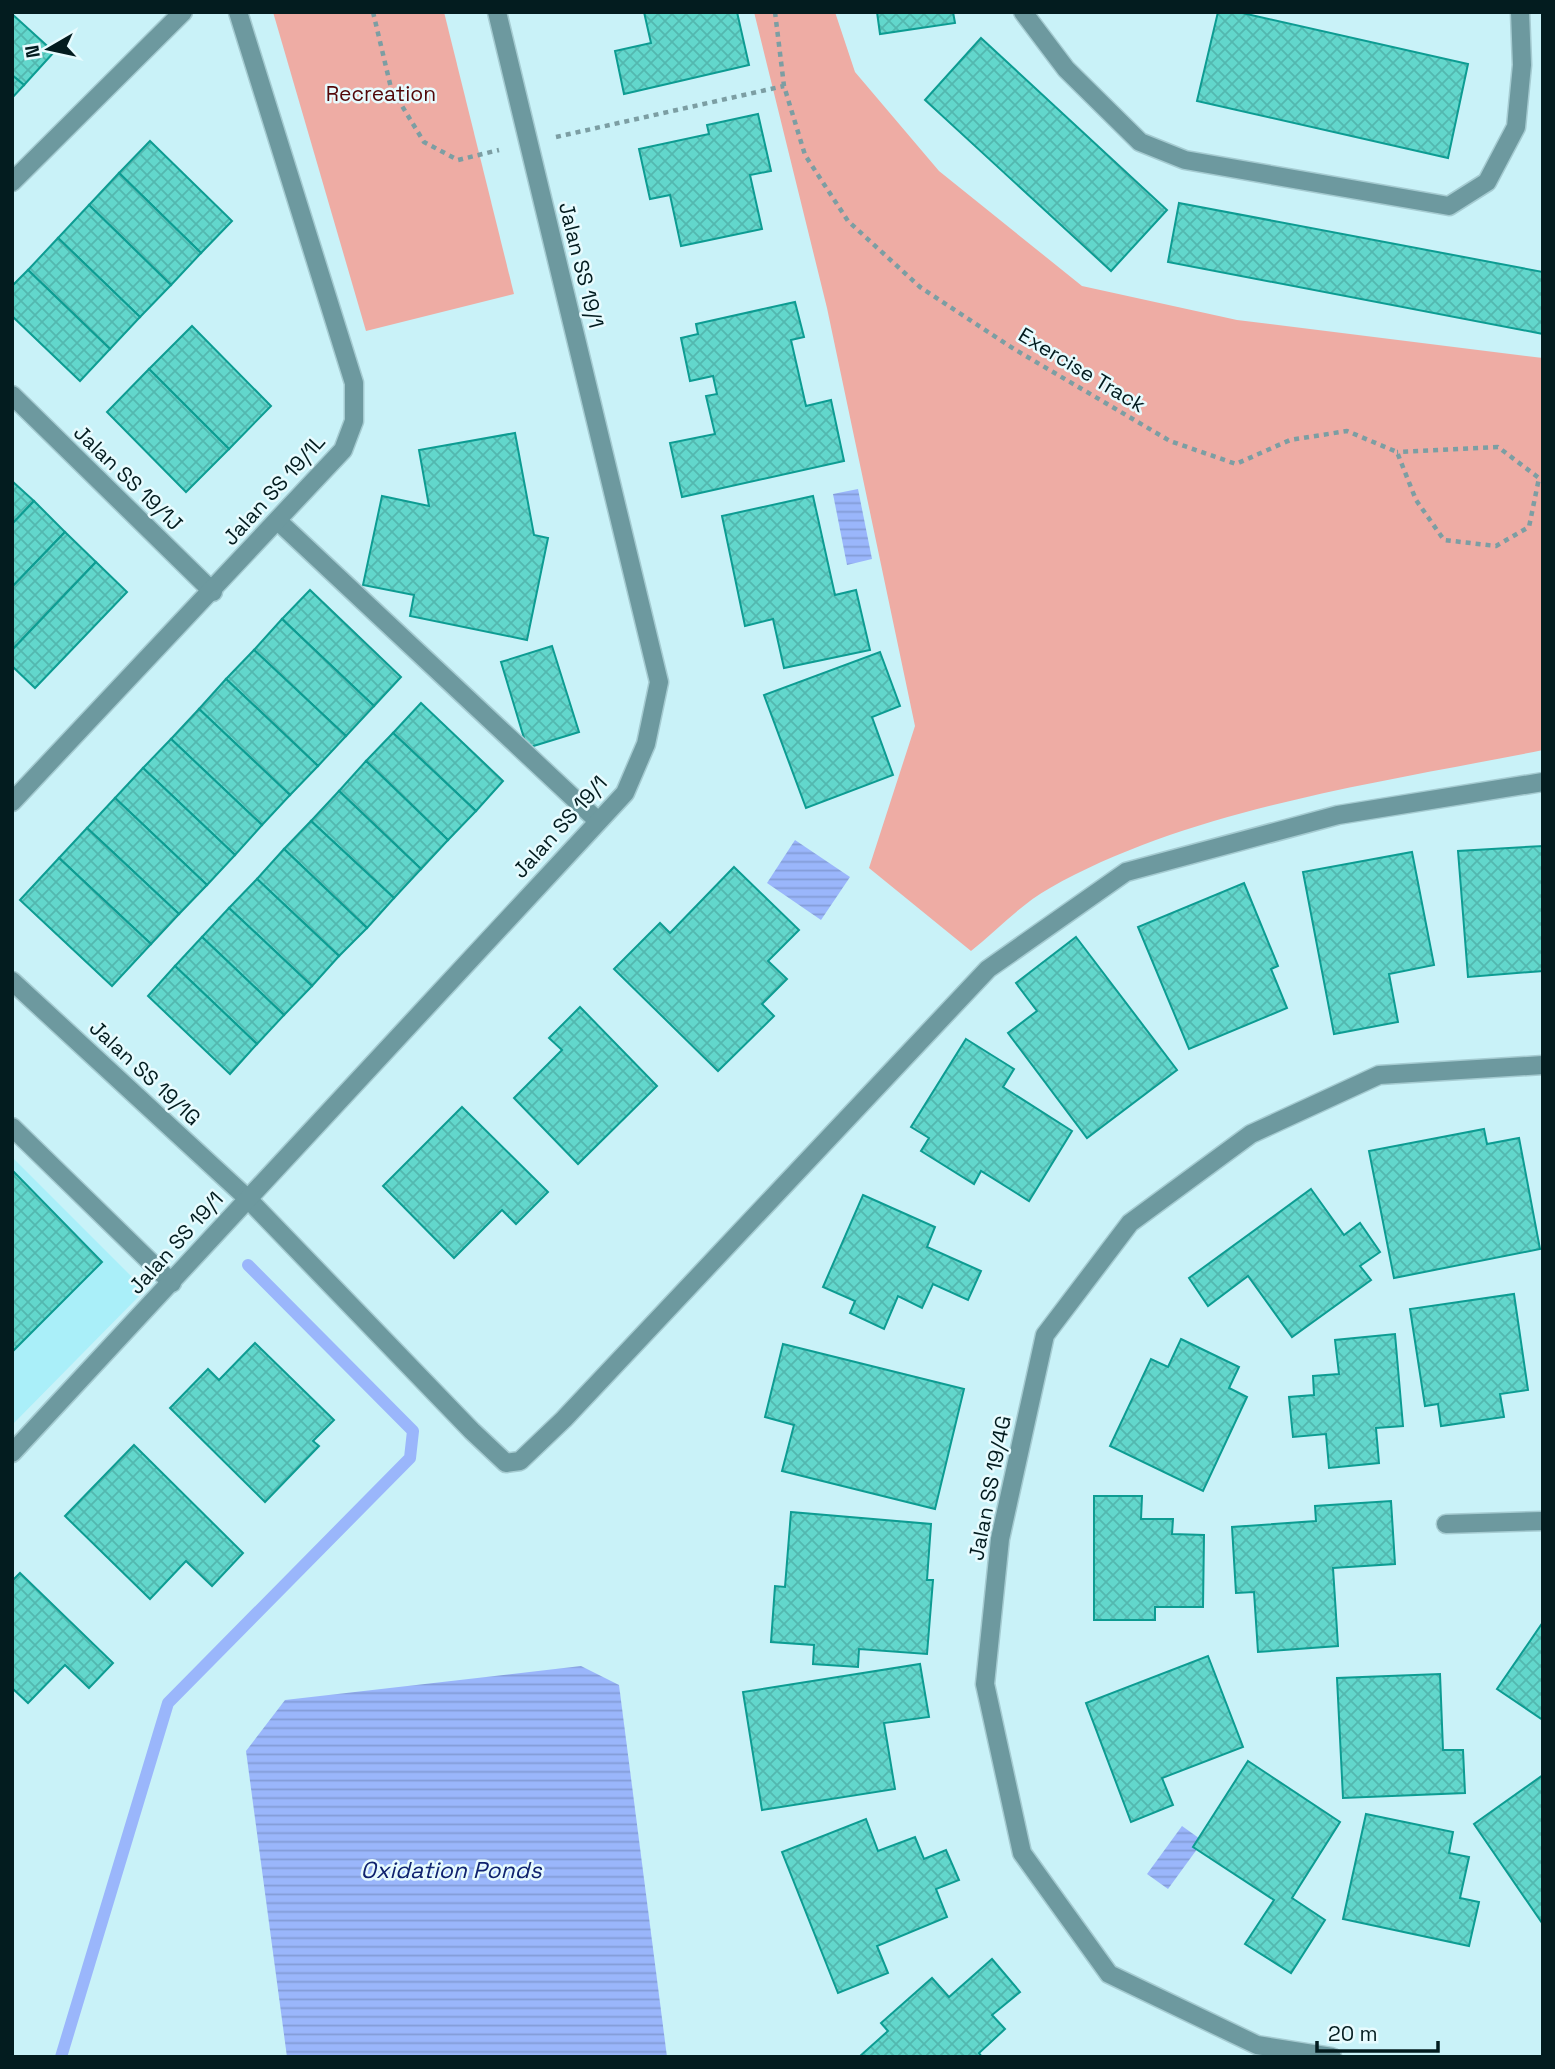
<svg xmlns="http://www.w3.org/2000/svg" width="1555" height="2069" font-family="'Space Grotesk',sans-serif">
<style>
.built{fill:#aaeff9}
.green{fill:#eeaca4}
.water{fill:url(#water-rules)}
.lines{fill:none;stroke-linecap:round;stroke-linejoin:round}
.stream{stroke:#9ab6fb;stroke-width:12}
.building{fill:url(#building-cross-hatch);stroke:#0d9c92;stroke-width:2}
.service-casing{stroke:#a5cbd1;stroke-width:21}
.minor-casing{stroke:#a5cbd1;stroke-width:21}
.tertiary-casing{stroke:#a5cbd1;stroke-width:21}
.path{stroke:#7c9ea3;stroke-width:4.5;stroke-dasharray:5 5;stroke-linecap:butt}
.service{stroke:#6d999f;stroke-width:18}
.minor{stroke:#6d999f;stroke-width:18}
.tertiary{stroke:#6d999f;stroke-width:18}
.labels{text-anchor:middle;stroke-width:5;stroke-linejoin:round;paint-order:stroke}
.park-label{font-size:21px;fill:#520708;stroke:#e7fbfe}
.street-label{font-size:21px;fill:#031c1f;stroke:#e7fbfe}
.water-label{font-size:23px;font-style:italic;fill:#10236f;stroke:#e7fbfe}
</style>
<defs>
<pattern id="water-rules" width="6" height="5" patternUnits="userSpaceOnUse" patternTransform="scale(1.75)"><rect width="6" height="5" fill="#9ab6fb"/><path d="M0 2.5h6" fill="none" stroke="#839cd7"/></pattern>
<pattern id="building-cross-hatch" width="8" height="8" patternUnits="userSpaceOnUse" patternTransform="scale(1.75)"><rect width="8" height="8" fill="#62d7cc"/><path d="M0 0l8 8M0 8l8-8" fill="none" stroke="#53b8af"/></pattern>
</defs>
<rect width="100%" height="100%" fill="#c9f2f8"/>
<path class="built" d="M 12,1157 L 145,1290 L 12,1425 Z"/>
<g class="green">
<path d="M 273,12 L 444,12 L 514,294 L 366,331 Z"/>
<path d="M 754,12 L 835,12 L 855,72 L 939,171 L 1082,286 L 1237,320 L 1543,358 L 1543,750 C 1384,782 1191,808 1050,888 C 1021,904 996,931 971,951 L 869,868 L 915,726 L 827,308 Z"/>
</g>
<g class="water">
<path d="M 858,489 L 872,559 L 847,565 L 833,494 Z"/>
<path d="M 795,840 L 850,877 L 821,920 L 767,883 Z"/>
<path d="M 581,1666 L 619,1685 L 667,2057 L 287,2057 L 246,1751 L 285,1700 Z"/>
<path d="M 1182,1826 L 1203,1841 L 1168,1889 L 1147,1874 Z"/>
</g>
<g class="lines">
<path class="stream" d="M 61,2057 L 168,1703 L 410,1458 L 413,1431 L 248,1265"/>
</g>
<g class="building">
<path d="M 644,12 L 737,12 L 749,65 L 624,94 L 615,51 L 651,43 Z"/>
<path d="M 877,12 L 953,12 L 955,23 L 880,34 Z"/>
<path d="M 1218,12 L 1238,12 L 1468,64 L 1448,158 L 1197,101 Z"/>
<path d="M 12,14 L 54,52 L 24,85 L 12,75 Z"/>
<path d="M 981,38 L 1167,210 L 1111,271 L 925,100 Z"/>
<path d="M 12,75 L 24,85 L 12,98 Z"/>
<path d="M 758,114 L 771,171 L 750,175 L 762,229 L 681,246 L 670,195 L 650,199 L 639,149 L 709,134 L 707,125 Z"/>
<path d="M 150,141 L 232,221 L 201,253 L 119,173 Z"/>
<path d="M 119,173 L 201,253 L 171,285 L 89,205 Z"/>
<path d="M 1179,203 L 1543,272 L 1543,334 L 1168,262 Z"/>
<path d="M 89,205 L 171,285 L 140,317 L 58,238 Z"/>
<path d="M 58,238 L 140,317 L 110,349 L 28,270 Z"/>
<path d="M 28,270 L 110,349 L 80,381 L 12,316 L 12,286 Z"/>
<path d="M 795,302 L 804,337 L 791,340 L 806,406 L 831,400 L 844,461 L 682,497 L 670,443 L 715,434 L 706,396 L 717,394 L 713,376 L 690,381 L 681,338 L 698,334 L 696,324 Z"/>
<path d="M 192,326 L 271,406 L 229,449 L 149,369 Z"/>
<path d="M 149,369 L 229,449 L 186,492 L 107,412 Z"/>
<path d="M 515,433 L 534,535 L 548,538 L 527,640 L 410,616 L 414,595 L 363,585 L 382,496 L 429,506 L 419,450 Z"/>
<path d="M 12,481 L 34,501 L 12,524 Z"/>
<path d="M 813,496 L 835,595 L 856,590 L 870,650 L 784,668 L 773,619 L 745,626 L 722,516 Z"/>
<path d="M 34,501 L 65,532 L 12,587 L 12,524 Z"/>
<path d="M 65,532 L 96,562 L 12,650 L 12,587 Z"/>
<path d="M 96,562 L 127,592 L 35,688 L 12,666 L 12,650 Z"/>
<path d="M 310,590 L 401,677 L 374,706 L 282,619 Z"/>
<path d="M 282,619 L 374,706 L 346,736 L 254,650 Z"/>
<path d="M 552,646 L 579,732 L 527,748 L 501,662 Z"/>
<path d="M 254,650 L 346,736 L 318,766 L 226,679 Z"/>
<path d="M 880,652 L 900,706 L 872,717 L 893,775 L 806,808 L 764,695 Z"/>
<path d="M 226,679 L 318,766 L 290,795 L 199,709 Z"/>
<path d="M 421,703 L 503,781 L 476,811 L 393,733 Z"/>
<path d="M 199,709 L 290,795 L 262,825 L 171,739 Z"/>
<path d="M 393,733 L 476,811 L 448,840 L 366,761 Z"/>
<path d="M 171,739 L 262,825 L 235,855 L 143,768 Z"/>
<path d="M 366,761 L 448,840 L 421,869 L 339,791 Z"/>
<path d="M 143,768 L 235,855 L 207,885 L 115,798 Z"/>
<path d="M 339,791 L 421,869 L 394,898 L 311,821 Z"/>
<path d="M 115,798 L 207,885 L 179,914 L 87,828 Z"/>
<path d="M 311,821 L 394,898 L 367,928 L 284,849 Z"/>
<path d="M 87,828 L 179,914 L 151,944 L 59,858 Z"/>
<path d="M 1543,846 L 1543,971 L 1468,977 L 1458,851 Z"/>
<path d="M 284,849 L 367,928 L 339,956 L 257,879 Z"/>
<path d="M 1412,852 L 1434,965 L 1389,974 L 1398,1022 L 1334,1034 L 1303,872 Z"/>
<path d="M 59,858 L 151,944 L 112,986 L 20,900 Z"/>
<path d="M 734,867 L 799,930 L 768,961 L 787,979 L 762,1004 L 774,1016 L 718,1071 L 614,969 L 660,923 L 670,933 Z"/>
<path d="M 257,879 L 339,956 L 312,986 L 229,908 Z"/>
<path d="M 1244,883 L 1278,966 L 1271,969 L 1287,1008 L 1189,1049 L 1138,927 Z"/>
<path d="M 229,908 L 312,986 L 284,1015 L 202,937 Z"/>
<path d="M 202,937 L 284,1015 L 257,1044 L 175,966 Z"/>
<path d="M 1076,937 L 1177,1070 L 1087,1138 L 1008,1033 L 1037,1011 L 1016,983 Z"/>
<path d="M 175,966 L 257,1044 L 230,1074 L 148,996 Z"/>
<path d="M 580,1007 L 657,1086 L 578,1164 L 514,1098 L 562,1050 L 549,1038 Z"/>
<path d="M 966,1039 L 1014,1069 L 1003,1087 L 1072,1131 L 1029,1201 L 981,1171 L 974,1184 L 921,1151 L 929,1138 L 911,1127 Z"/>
<path d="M 462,1107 L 548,1192 L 516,1224 L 502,1210 L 454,1258 L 383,1186 Z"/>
<path d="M 1484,1129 L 1487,1144 L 1519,1138 L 1540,1249 L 1394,1278 L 1369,1151 Z"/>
<path d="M 12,1170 L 102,1262 L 12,1352 Z"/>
<path d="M 1311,1189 L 1344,1235 L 1360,1223 L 1380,1252 L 1360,1266 L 1371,1280 L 1292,1337 L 1248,1276 L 1208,1306 L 1189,1278 Z"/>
<path d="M 863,1195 L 935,1227 L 927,1247 L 981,1271 L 968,1300 L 933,1284 L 922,1308 L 898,1296 L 884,1329 L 850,1313 L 855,1301 L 823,1287 Z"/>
<path d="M 1514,1294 L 1528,1390 L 1500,1394 L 1504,1417 L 1441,1426 L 1438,1404 L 1425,1406 L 1410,1309 Z"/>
<path d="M 1395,1334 L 1403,1426 L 1376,1428 L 1379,1463 L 1329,1468 L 1326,1434 L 1293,1437 L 1289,1397 L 1314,1395 L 1313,1376 L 1339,1374 L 1335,1340 Z"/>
<path d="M 1181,1339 L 1239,1367 L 1229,1388 L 1247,1397 L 1203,1491 L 1110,1446 L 1151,1359 L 1168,1367 Z"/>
<path d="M 255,1343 L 334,1420 L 313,1441 L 319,1446 L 265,1502 L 170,1408 L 208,1369 L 219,1380 Z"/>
<path d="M 783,1344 L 964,1389 L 935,1509 L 782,1471 L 794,1425 L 765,1417 Z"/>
<path d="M 134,1445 L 243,1553 L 212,1586 L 186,1561 L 150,1599 L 65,1516 Z"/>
<path d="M 1094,1496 L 1142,1496 L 1141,1519 L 1173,1519 L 1172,1534 L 1204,1535 L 1203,1607 L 1155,1607 L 1155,1620 L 1094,1620 Z"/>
<path d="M 1391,1501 L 1395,1564 L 1333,1568 L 1338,1646 L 1258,1652 L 1254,1592 L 1236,1593 L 1232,1527 L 1316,1521 L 1315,1506 Z"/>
<path d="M 791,1512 L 931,1524 L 927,1580 L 933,1580 L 927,1654 L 859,1649 L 858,1667 L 813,1664 L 814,1645 L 771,1642 L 775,1586 L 785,1587 Z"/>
<path d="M 20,1573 L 113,1663 L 89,1688 L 65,1665 L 28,1703 L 12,1688 L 12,1581 Z"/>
<path d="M 1543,1622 L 1543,1720 L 1497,1689 Z"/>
<path d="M 1208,1656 L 1243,1747 L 1162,1778 L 1173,1805 L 1131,1822 L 1086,1703 Z"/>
<path d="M 920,1664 L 929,1717 L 884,1723 L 895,1789 L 762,1810 L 743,1692 Z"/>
<path d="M 1440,1674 L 1443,1750 L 1463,1750 L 1465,1793 L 1343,1798 L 1337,1678 Z"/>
<path d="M 1248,1761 L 1340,1822 L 1292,1898 L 1325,1920 L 1291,1973 L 1245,1944 L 1274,1900 L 1193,1847 Z"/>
<path d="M 1543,1775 L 1543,1922 L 1542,1923 L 1474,1824 Z"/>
<path d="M 1366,1814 L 1453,1832 L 1449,1853 L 1469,1857 L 1460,1898 L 1479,1902 L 1469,1946 L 1343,1919 Z"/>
<path d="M 866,1819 L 878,1851 L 915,1837 L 924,1859 L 946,1850 L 959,1880 L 936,1889 L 947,1917 L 877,1946 L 888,1973 L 838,1993 L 782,1852 Z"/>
<path d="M 992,1959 L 1020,1992 L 992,2015 L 1005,2029 L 979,2053 L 982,2057 L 859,2057 L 888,2031 L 881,2023 L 932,1978 L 949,1997 Z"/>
</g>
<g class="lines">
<defs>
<g id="service">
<path d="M 278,521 L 598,821"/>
<path d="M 12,1127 L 172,1283"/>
</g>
<g id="minor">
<path d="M 1023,12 L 1066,69 L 1140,142 L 1185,160 L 1449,206 L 1487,182 L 1516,127 L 1522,65 L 1520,12"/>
<path d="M 12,182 L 183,12"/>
<path d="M 12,395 L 213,592"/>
<path d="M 12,802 L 343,450 L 354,421 L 354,383 L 238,12"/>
<path d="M 12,981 L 247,1198 L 472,1431 L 506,1463 L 520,1461 L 564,1419 L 988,969 L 1126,872 L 1338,815 L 1543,782"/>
<path d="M 1446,1524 L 1543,1521"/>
<path d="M 1332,2057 L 1257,2045 L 1109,1974 L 1022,1853 L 985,1684 L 1000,1539 L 1045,1335 L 1130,1223 L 1251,1134 L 1379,1075 L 1543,1065"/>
</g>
<path id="tertiary" d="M 12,1453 L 625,793 L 646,744 L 659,682 L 497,12"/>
</defs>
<use href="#service" class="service-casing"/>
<use href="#minor" class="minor-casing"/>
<use href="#tertiary" class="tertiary-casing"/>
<g class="path">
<path d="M 373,12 L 391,88 L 424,142 L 458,160 L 499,150"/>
<path d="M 775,12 L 784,86 L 805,155 L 848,221 L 920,287 L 1014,349 L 1170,441 L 1236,464 L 1290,440 L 1347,431 L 1397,452 L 1416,500 L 1444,540 L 1496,546 L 1529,527 L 1539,478 L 1498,447 L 1397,452"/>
<path d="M 556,137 L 784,86"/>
</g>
<use href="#service" class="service"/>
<use href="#minor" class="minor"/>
<use href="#tertiary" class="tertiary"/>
</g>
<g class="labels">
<g class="park-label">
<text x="381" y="101">Recreation</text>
</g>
<g class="street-label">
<text transform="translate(581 265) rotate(76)" y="7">Jalan SS 19/1</text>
<text transform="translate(1082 370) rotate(31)" y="7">Exercise Track</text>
<text transform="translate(128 478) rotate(44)" y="7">Jalan SS 19/1J</text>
<text transform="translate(274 490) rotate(-48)" y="7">Jalan SS 19/1L</text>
<text transform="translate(560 827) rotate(-48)" y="7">Jalan SS 19/1</text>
<text transform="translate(145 1073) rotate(43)" y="7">Jalan SS 19/1G</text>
<text transform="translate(176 1243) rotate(-48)" y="7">Jalan SS 19/1</text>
<text transform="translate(990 1488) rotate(-79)" y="7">Jalan SS 19/4G</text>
</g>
<g class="water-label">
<text x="451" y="1878">Oxidation Ponds</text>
</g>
</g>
<rect width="1555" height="2069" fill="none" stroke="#031c1f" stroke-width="28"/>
<g transform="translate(49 49) rotate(261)" stroke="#e7fbfe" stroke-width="5" paint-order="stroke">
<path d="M0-5L12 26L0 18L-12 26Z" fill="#031c1f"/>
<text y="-10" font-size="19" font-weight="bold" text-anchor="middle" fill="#031c1f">N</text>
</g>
<path d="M1317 2041v10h121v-10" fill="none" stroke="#031c1f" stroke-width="3.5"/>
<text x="1328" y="2041" font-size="21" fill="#031c1f" stroke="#e7fbfe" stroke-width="5" paint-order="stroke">20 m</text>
</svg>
